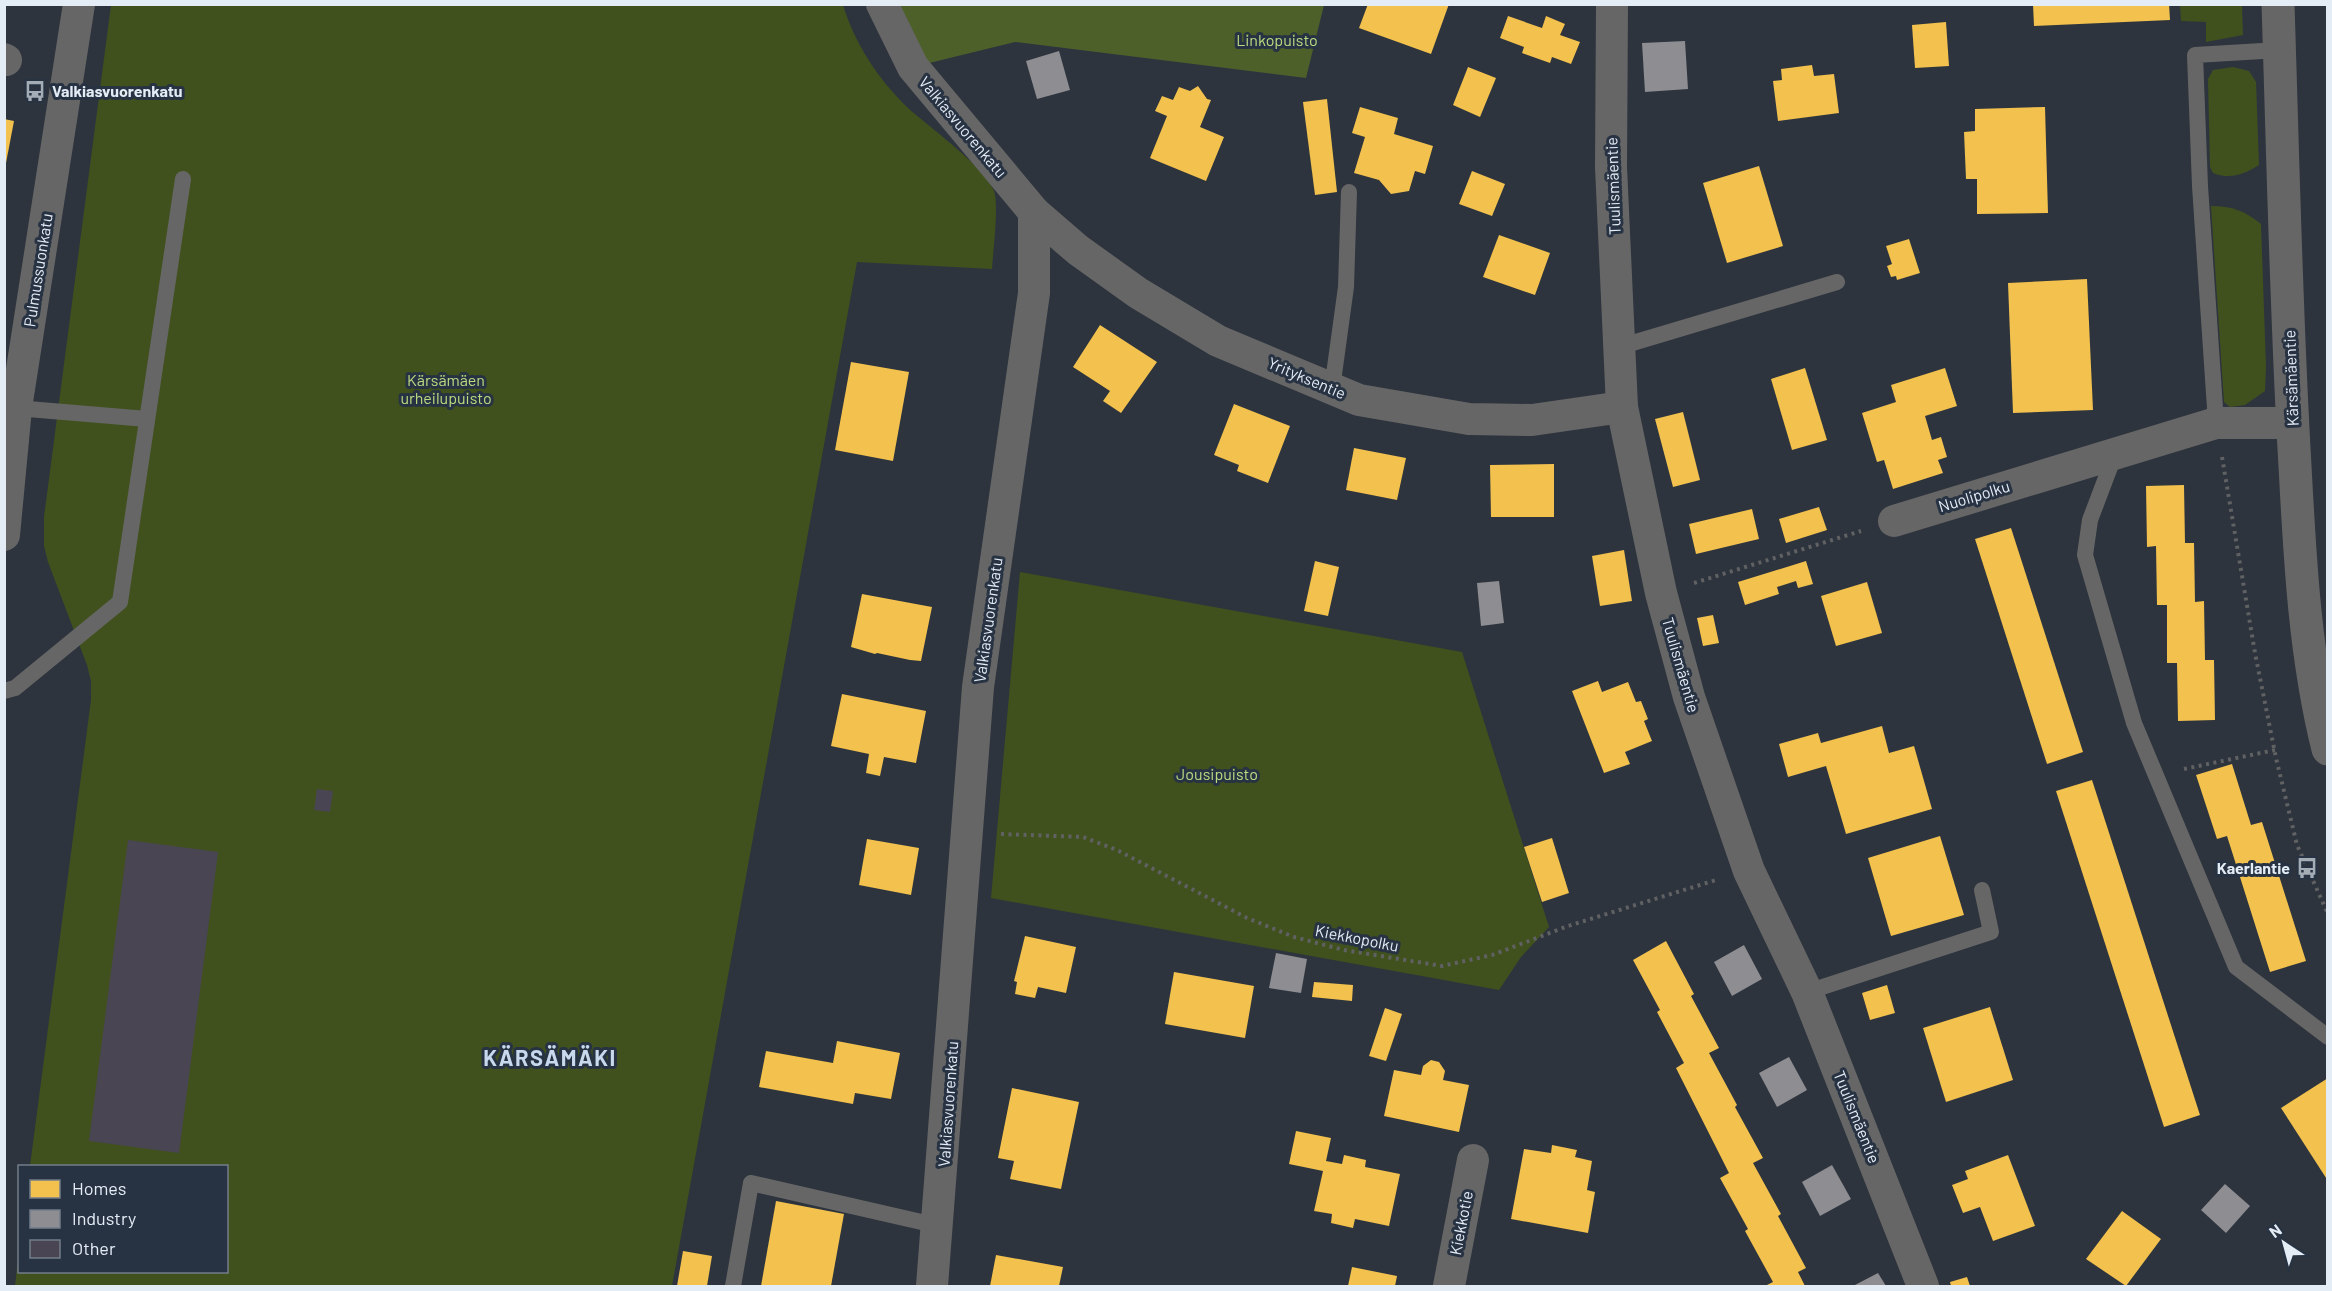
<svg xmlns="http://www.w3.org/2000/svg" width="2332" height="1291" font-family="Barlow,sans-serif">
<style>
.green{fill:#40511e}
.forest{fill:#4d602a}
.homes{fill:#f2c14e}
.industry{fill:#8d8d92}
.building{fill:#494552}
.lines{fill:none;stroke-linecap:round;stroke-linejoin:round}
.path{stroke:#606162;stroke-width:4;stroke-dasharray:3 4.5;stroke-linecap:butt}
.service{stroke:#676666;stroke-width:16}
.minor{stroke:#676666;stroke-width:32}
.tertiary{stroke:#676666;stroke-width:33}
.labels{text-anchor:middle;stroke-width:6;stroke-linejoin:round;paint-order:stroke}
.park-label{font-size:16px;fill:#bbdb80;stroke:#273343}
.poi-label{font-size:16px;font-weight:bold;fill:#e4ecf6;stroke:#273343;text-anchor:start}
.street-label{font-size:16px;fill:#e4ecf6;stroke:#273343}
.district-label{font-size:22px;font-weight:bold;letter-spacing:1.5px;fill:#c9d9ed;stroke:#273343}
</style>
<rect width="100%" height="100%" fill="#2d343d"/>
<g class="green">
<path d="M 111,5 L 843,5 C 855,44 878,79 908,108 C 928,126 985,167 994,191 C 999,205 993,252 992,269 L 857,262 L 672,1286 L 15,1286 L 19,1250 L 20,1272 L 226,1272 L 226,1166 L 30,1166 L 91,700 L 91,681 L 87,665 L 48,562 L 44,546 L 44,517 Z"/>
<path d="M 2180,5 L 2242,5 L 2243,35 L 2206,42 L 2206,22 L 2181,21 Z"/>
<path d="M 2233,67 L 2249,71 L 2256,82 L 2259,165 C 2245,174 2230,180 2213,173 L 2210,167 L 2208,79 L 2213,70 Z"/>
<path d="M 2211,206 C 2232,206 2245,211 2261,224 L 2266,367 L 2265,391 L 2245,405 L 2230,407 L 2224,402 Z"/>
<path d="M 1020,572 L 1462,652 L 1549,927 L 1521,957 L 1499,990 L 991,898 Z"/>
</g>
<path class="forest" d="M 882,5 L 1324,5 L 1306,78 L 1015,42 L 913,67 Z"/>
<g class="homes">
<path d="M 1368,4 L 1449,4 L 1431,54 L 1359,28 Z"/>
<path d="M 2033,4 L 2169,4 L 2170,20 L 2034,26 Z"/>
<path d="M 1508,16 L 1542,28 L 1546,16 L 1565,24 L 1560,35 L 1580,42 L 1571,64 L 1552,57 L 1550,63 L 1522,53 L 1524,47 L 1500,38 Z"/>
<path d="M 1946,22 L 1949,66 L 1915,68 L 1912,25 Z"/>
<path d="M 1812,65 L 1814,76 L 1834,74 L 1839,113 L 1778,121 L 1773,81 L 1782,80 L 1781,69 Z"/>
<path d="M 1468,67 L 1496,78 L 1480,117 L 1453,105 Z"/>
<path d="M 1198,86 L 1207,99 L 1211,100 L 1200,127 L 1224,137 L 1206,181 L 1150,158 L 1167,116 L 1155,111 L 1162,96 L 1173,100 L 1179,87 L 1190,91 Z"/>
<path d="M 1327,99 L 1337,192 L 1315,195 L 1303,102 Z"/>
<path d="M 1360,107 L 1398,118 L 1394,134 L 1433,146 L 1425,174 L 1415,171 L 1409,191 L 1391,194 L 1379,180 L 1354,173 L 1365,137 L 1352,133 Z"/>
<path d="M 2045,107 L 2048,213 L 1977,214 L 1977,179 L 1966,179 L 1964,132 L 1975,131 L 1975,109 Z"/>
<path d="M 4,119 L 14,121 L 6,163 L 4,163 Z"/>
<path d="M 1759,166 L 1783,246 L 1727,263 L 1703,183 Z"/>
<path d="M 1472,171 L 1505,184 L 1492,216 L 1459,204 Z"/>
<path d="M 1499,235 L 1550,253 L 1535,295 L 1483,277 Z"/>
<path d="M 1909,239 L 1920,273 L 1897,280 L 1896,276 L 1891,277 L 1887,266 L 1892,264 L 1886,246 Z"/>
<path d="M 2087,279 L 2093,410 L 2013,413 L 2008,283 Z"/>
<path d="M 1100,325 L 1157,362 L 1121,413 L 1103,401 L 1110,391 L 1073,367 Z"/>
<path d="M 851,362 L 909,372 L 893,461 L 835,450 Z"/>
<path d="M 1805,368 L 1827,440 L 1792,450 L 1771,379 Z"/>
<path d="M 1945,368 L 1957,406 L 1925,416 L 1932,440 L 1941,437 L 1947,457 L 1938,460 L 1943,473 L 1893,489 L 1884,460 L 1877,462 L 1862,413 L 1896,402 L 1891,385 Z"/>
<path d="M 1234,404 L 1290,426 L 1268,483 L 1237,471 L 1239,465 L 1214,455 Z"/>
<path d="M 1683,412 L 1700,480 L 1673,487 L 1655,419 Z"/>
<path d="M 1354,448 L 1406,458 L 1397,500 L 1346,490 Z"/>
<path d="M 1554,464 L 1554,517 L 1491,517 L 1490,465 Z"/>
<path d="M 2184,485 L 2185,543 L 2194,543 L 2195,602 L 2204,601 L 2205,660 L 2214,660 L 2215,720 L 2178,721 L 2177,663 L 2167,663 L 2167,605 L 2157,605 L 2156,546 L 2147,547 L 2146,486 Z"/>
<path d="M 1819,507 L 1827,530 L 1786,543 L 1779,519 Z"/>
<path d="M 1752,509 L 1759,539 L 1696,554 L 1689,524 Z"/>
<path d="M 2011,528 L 2083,752 L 2047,764 L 1975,539 Z"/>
<path d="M 1624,550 L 1632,601 L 1600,606 L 1592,556 Z"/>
<path d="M 1315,561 L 1339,567 L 1328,616 L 1304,611 Z"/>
<path d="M 1806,561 L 1813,584 L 1798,588 L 1796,581 L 1777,587 L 1779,594 L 1745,605 L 1738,582 Z"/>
<path d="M 1867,582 L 1882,633 L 1836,646 L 1821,596 Z"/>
<path d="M 862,594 L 932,607 L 921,661 L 910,660 L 877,653 L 875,654 L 851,647 Z"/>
<path d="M 1713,615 L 1719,643 L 1703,646 L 1697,618 Z"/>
<path d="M 1598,681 L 1602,692 L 1628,682 L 1636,702 L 1641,701 L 1648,719 L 1644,721 L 1652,741 L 1625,752 L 1630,764 L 1604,773 L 1572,691 Z"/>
<path d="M 842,694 L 926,711 L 916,763 L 884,757 L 880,776 L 866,773 L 869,754 L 831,746 Z"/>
<path d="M 1882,726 L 1889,753 L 1914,746 L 1932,809 L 1846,834 L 1826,766 L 1788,777 L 1779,744 L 1818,733 L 1821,743 Z"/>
<path d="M 2232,764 L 2251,825 L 2262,822 L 2306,961 L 2270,972 L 2227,836 L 2217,839 L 2196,775 Z"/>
<path d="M 2092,780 L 2200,1115 L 2164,1127 L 2056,791 Z"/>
<path d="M 1940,836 L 1964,915 L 1891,936 L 1868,858 Z"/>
<path d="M 1552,838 L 1569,893 L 1542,902 L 1524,847 Z"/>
<path d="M 867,839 L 919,848 L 911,895 L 859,885 Z"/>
<path d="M 1025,936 L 1076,947 L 1066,993 L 1038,987 L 1035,998 L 1015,994 L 1017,982 L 1014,981 Z"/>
<path d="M 1666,941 L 1694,994 L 1691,996 L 1719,1048 L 1709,1053 L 1737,1105 L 1735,1107 L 1763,1158 L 1753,1163 L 1781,1214 L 1778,1216 L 1806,1268 L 1798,1272 L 1805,1286 L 1765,1286 L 1773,1282 L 1745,1231 L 1748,1229 L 1720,1178 L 1729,1173 L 1676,1068 L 1684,1063 L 1657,1012 L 1660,1010 L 1633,960 Z"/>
<path d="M 1174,972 L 1254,986 L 1245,1038 L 1165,1024 Z"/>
<path d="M 1314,982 L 1353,985 L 1352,1001 L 1312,997 Z"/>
<path d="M 1887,985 L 1895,1013 L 1870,1020 L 1862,993 Z"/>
<path d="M 1990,1007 L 2013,1080 L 1946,1102 L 1923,1028 Z"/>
<path d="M 1385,1008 L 1402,1014 L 1386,1061 L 1369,1056 Z"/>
<path d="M 837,1041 L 900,1053 L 891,1099 L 855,1093 L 853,1104 L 759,1087 L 766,1051 L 833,1063 Z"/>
<path d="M 1431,1060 L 1439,1062 L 1445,1071 L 1443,1080 L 1469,1085 L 1459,1132 L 1384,1116 L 1394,1070 L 1421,1075 L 1423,1066 Z"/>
<path d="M 2328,1078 L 2328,1181 L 2281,1108 Z"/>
<path d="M 1012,1088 L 1079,1102 L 1061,1189 L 1010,1179 L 1014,1161 L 998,1158 Z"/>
<path d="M 1296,1131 L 1331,1138 L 1326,1161 L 1342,1164 L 1344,1155 L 1366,1160 L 1365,1167 L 1400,1174 L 1389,1226 L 1355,1219 L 1353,1228 L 1331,1223 L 1332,1214 L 1314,1211 L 1323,1171 L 1289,1164 Z"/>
<path d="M 1552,1145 L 1577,1150 L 1575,1157 L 1592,1161 L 1587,1190 L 1595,1192 L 1588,1233 L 1511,1219 L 1524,1149 L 1551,1153 Z"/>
<path d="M 2008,1155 L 2035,1226 L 1993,1241 L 1980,1207 L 1963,1213 L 1952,1185 L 1968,1179 L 1965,1171 Z"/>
<path d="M 776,1201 L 844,1214 L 831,1286 L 761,1286 Z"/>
<path d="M 2122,1211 L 2161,1239 L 2126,1286 L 2086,1259 Z"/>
<path d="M 683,1251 L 712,1256 L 707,1286 L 677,1286 Z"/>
<path d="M 996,1255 L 1063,1267 L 1059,1286 L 990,1286 Z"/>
<path d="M 1352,1267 L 1397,1276 L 1395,1286 L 1348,1286 Z"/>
<path d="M 1967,1277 L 1970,1286 L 1951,1286 L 1950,1282 Z"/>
</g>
<g class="industry">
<path d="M 1685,41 L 1688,89 L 1645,92 L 1642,43 Z"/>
<path d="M 1059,51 L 1070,90 L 1037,99 L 1026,61 Z"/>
<path d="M 1499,581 L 1504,623 L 1481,626 L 1477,583 Z"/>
<path d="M 1744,945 L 1762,979 L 1732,996 L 1714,962 Z"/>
<path d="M 1276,953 L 1307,959 L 1301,993 L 1269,988 Z"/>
<path d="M 1789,1057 L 1807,1090 L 1777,1107 L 1759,1073 Z"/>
<path d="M 1832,1165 L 1851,1199 L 1820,1216 L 1802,1182 Z"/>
<path d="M 2225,1184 L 2250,1206 L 2226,1233 L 2201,1210 Z"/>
<path d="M 1878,1273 L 1886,1286 L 1853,1286 Z"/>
</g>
<g class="building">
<path d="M 317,789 L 333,791 L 330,812 L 314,810 Z"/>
<path d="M 128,840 L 218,852 L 179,1153 L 89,1141 Z"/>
</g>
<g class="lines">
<g class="path">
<path d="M 2222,457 L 2255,653 L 2276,758 L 2297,845 L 2328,914"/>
<path d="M 1694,583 L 1861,531"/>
<path d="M 2184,769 L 2275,750"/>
<path d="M 1001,834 L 1083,837 L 1117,850 L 1247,918 L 1294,937 L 1344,950 L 1442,966 L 1492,955 L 1568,926 L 1716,880"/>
</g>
<g class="service">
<path d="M 1619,347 L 1837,282"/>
<path d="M 1332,389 L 1346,287 L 1349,192"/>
<path d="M 16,408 L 147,419"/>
<path d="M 2216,423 L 2200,186 L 2195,55 L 2279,50"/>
<path d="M 2115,454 L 2090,520 L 2085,555 L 2134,723 L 2236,967 L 2328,1037"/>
<path d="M 4,691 L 15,688 L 120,602 L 183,179"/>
<path d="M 1807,992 L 1991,932 L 1982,890"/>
<path d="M 733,1286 L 751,1183 L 939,1226"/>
</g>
<g class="minor">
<path d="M 882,4 L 913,67 L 1034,212 L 1034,293 L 978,687 L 932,1286"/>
<path d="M 1612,4 L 1611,167 L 1622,407 L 1661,593 L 1689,697 L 1749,871 L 1807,992 L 1923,1286"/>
<path d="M 4,59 L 6,60"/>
<path d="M 1034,212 L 1078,250 L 1138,293 L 1218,341 L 1359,400 L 1469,419 L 1532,420 L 1622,407"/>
<path d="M 1894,521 L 2216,423 L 2292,423"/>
<path d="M 4,535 L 16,408 L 79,4"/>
<path d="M 1449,1286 L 1473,1160"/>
</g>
<path class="tertiary" d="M 2278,4 C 2283,158 2286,313 2295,466 C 2300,561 2305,657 2328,749"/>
</g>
<defs>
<symbol id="bus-bare" viewBox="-9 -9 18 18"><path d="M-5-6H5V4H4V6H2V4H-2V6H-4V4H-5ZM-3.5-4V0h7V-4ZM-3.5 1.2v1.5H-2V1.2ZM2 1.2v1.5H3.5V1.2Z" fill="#a4acb5" stroke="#273343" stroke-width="2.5" paint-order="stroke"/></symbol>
</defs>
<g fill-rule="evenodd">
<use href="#bus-bare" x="20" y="76" width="30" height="30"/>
<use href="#bus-bare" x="2292" y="853" width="30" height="30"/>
</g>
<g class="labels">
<g class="park-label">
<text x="1277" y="46">Linkopuisto</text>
<text x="446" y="386">Kärsämäen<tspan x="446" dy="18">urheilupuisto</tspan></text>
<text x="1217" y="780">Jousipuisto</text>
</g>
<g class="poi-label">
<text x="52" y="97">Valkiasvuorenkatu</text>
<text x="2290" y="874" text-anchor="end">Kaerlantie</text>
</g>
<g class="street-label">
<text transform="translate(963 127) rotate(50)" y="6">Valkiasvuorenkatu</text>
<text transform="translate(1613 186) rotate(-92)" y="6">Tuulismäentie</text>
<text transform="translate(38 270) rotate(-81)" y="6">Pulmussuonkatu</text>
<text transform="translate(1307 378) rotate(23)" y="6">Yrityksentie</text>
<text transform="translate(2291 378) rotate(-92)" y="6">Kärsämäentie</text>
<text transform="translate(1974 496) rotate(-17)" y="6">Nuolipolku</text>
<text transform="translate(988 620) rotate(-82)" y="6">Valkiasvuorenkatu</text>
<text transform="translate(1681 665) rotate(74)" y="6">Tuulismäentie</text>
<text transform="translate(1357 938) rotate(11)" y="6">Kiekkopolku</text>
<text transform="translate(948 1104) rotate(-86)" y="6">Valkiasvuorenkatu</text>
<text transform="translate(1857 1117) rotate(68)" y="6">Tuulismäentie</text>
<text transform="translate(1461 1223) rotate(-79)" y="6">Kiekkotie</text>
</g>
<g class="district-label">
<text x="550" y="1066">KÄRSÄMÄKI</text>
</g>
</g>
<rect width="2332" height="1291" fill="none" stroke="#e4ecf6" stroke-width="12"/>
<rect x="18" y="1165" width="210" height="108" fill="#273343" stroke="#737d8b" stroke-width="1.5"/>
<rect x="30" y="1180" width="30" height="18" fill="#f2c14e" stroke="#737d8b" stroke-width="1.5"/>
<text x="72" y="1195" font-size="18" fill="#e4ecf6">Homes</text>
<rect x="30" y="1210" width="30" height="18" fill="#8d8d92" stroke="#737d8b" stroke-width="1.5"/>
<text x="72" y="1225" font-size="18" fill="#e4ecf6">Industry</text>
<rect x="30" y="1240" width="30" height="18" fill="#494552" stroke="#737d8b" stroke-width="1.5"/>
<text x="72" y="1255" font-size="18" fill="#e4ecf6">Other</text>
<g transform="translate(2284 1243) rotate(324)" stroke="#273343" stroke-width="4.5" paint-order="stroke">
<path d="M0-4.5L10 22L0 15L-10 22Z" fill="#e4ecf6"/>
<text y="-9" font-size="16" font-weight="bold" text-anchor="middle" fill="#e4ecf6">N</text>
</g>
</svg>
